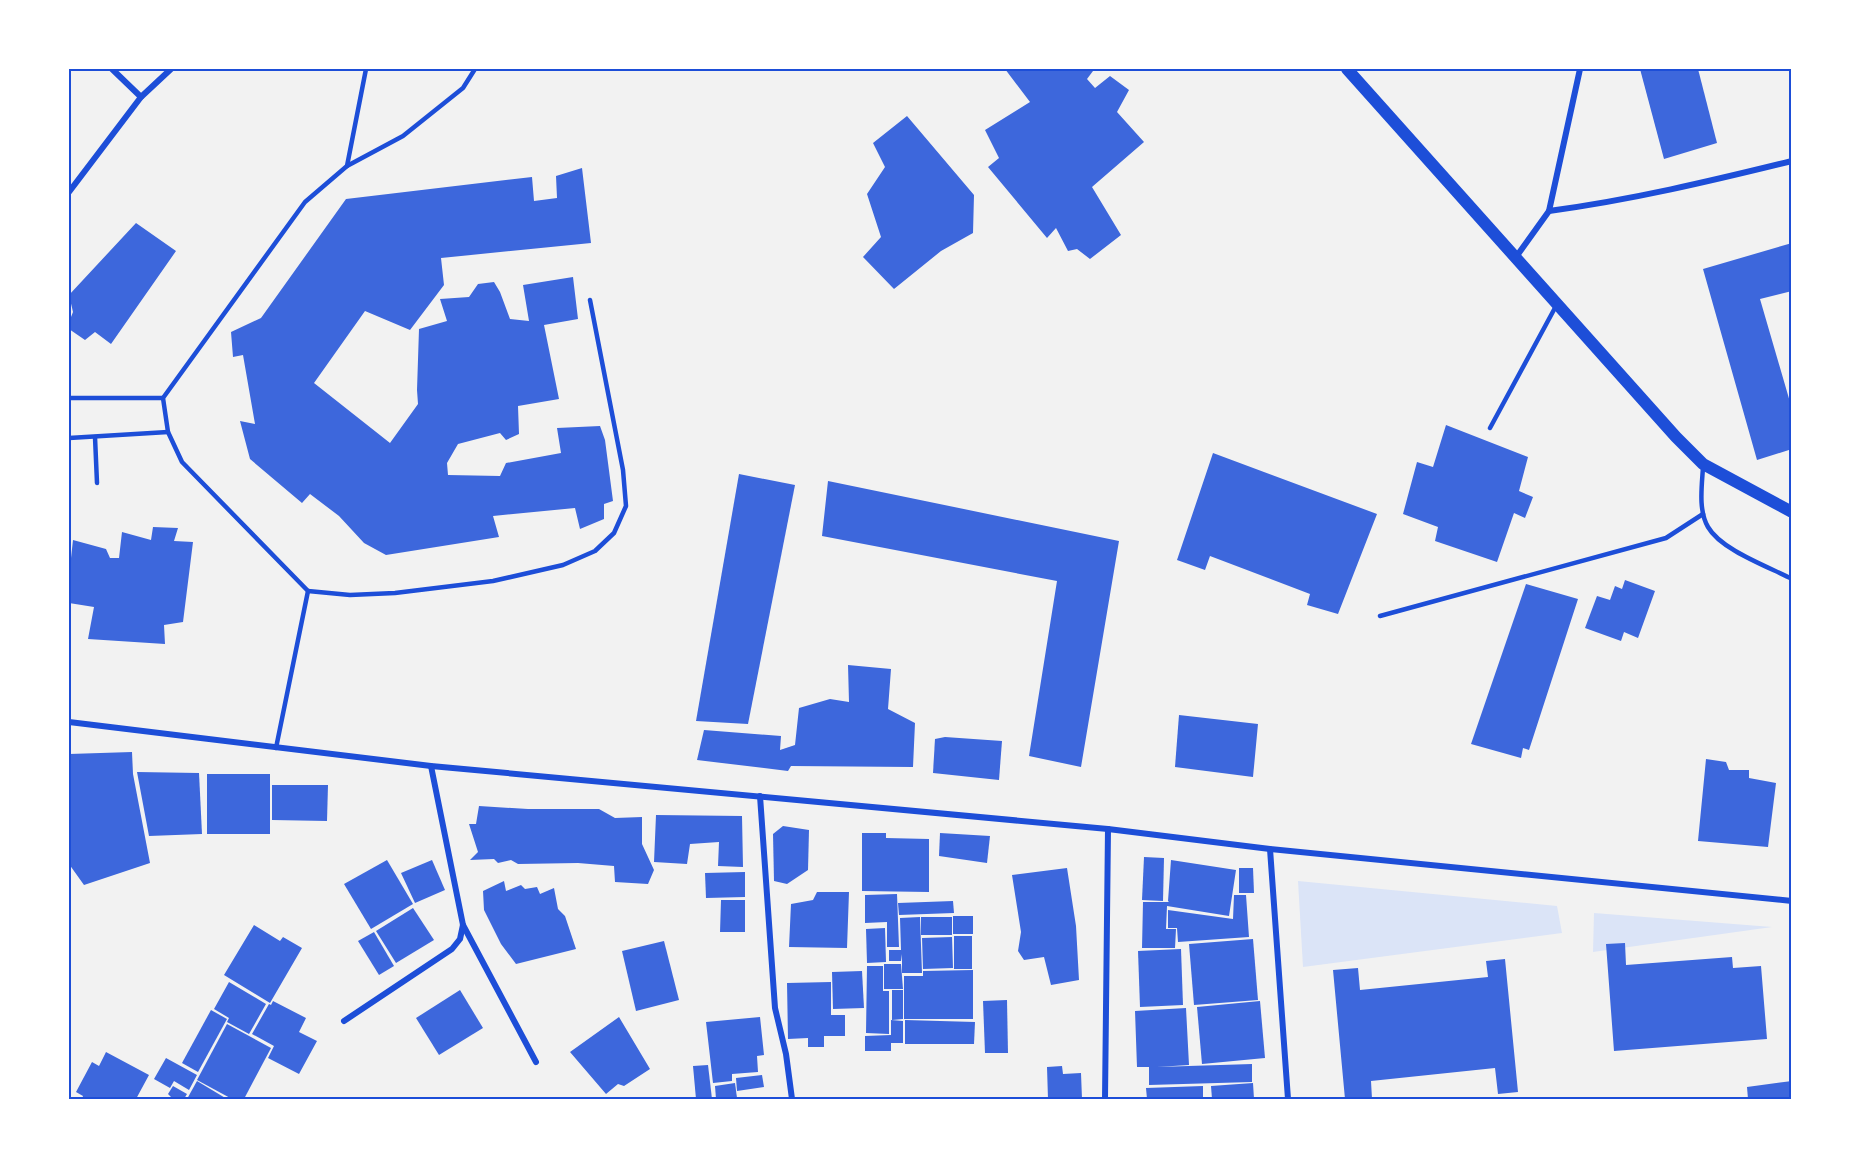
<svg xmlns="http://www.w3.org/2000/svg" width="1861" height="1168" font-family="Lora,serif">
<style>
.green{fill:#dbe4f7}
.building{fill:#3d67dc}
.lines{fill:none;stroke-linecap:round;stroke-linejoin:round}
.service{stroke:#1d4ed8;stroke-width:4.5}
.minor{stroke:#1d4ed8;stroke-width:6}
.secondary{stroke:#1d4ed8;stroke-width:12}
.neatline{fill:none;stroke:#1d4ed8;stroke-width:2}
</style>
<rect width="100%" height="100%" fill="#f2f2f2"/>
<g class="green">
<path d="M 1298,881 L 1557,906 L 1562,933 L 1303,967 Z"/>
<path d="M 1594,913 L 1772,927 L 1593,952 Z"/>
</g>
<g class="building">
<path d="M 1005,69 L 1091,69 L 1093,71 L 1087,79 L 1095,88 L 1110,76 L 1129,90 L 1117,112 L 1144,142 L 1092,187 L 1121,235 L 1090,259 L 1077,249 L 1068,251 L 1056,228 L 1047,238 L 988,167 L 999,158 L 985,130 L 1030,102 Z"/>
<path d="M 1640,69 L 1698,69 L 1717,143 L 1664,159 Z"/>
<path d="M 907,116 L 974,195 L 973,233 L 941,251 L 894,289 L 863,257 L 881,237 L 867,194 L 885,167 L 873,143 Z"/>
<path d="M 582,168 L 591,243 L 441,258 L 444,285 L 410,330 L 365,311 L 314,383 L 390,443 L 418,404 L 417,390 L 419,329 L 447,321 L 440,299 L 469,297 L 478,284 L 494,282 L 500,292 L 510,319 L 529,321 L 523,285 L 573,277 L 578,319 L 544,325 L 559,399 L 518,406 L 519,434 L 506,440 L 500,433 L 458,444 L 447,463 L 448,475 L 500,476 L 506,463 L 561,453 L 557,428 L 600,426 L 605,440 L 613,501 L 604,504 L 604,519 L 580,529 L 575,508 L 493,516 L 499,537 L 386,555 L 364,543 L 339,516 L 310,494 L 302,503 L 250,459 L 240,421 L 255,424 L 243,355 L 233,357 L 231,332 L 261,318 L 346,199 L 532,177 L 534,201 L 557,198 L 556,176 Z"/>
<path d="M 136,223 L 176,251 L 111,344 L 95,332 L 85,340 L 69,329 L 69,322 L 73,312 L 69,295 Z"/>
<path d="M 1792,243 L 1792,291 L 1760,299 L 1790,402 L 1792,401 L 1792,449 L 1757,460 L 1703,269 Z"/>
<path d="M 1446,425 L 1528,457 L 1519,491 L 1533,497 L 1525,518 L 1514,513 L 1497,562 L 1435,541 L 1438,527 L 1403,514 L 1417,462 L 1433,467 Z"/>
<path d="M 1213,453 L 1377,514 L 1338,614 L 1307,605 L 1310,594 L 1210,556 L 1205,570 L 1177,560 Z"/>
<path d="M 739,474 L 795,485 L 748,724 L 696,721 Z"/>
<path d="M 828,481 L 1119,541 L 1081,767 L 1029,756 L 1057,581 L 822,536 Z"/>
<path d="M 153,527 L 178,528 L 174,541 L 193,542 L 183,622 L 164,625 L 165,644 L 88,639 L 94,607 L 69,603 L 69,576 L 73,540 L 106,549 L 110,558 L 119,558 L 122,532 L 151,540 Z"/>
<path d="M 1625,580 L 1655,591 L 1638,638 L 1624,632 L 1621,641 L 1585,628 L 1597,596 L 1610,600 L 1615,586 L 1622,589 Z"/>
<path d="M 1526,584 L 1578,599 L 1529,750 L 1523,748 L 1521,758 L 1471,744 Z"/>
<path d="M 848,665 L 891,669 L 888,709 L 915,723 L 913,767 L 791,766 L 788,771 L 697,760 L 704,730 L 781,736 L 780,750 L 795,745 L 799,708 L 830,699 L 849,702 Z"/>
<path d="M 1179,715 L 1258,724 L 1253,777 L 1175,767 Z"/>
<path d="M 945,737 L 1002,741 L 999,780 L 933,773 L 935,739 Z"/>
<path d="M 132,752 L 133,774 L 150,863 L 84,885 L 69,864 L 69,754 Z"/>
<path d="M 1706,759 L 1726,762 L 1729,770 L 1749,770 L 1749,778 L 1776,783 L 1768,847 L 1698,841 Z"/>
<path d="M 137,772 L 199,773 L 202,834 L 149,836 Z"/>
<rect x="207" y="774" width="63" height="60"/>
<path d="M 272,785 L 328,785 L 327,821 L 272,820 Z"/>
<path d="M 479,806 L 528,809 L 599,809 L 615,818 L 642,817 L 642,844 L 654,870 L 648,884 L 615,882 L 614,866 L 578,863 L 518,864 L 511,860 L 498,863 L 494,859 L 470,860 L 478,852 L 469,824 L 476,824 Z"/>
<path d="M 656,815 L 742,816 L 743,867 L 718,866 L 719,842 L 690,844 L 687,864 L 654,862 Z"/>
<path d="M 783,826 L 809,830 L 808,870 L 787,884 L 774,881 L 773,834 Z"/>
<path d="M 862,833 L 886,833 L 886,838 L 929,839 L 929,892 L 862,891 Z"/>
<path d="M 940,833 L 990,836 L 987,863 L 939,856 Z"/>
<path d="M 1144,857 L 1164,858 L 1163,901 L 1142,900 Z"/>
<path d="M 387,860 L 413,904 L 371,929 L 344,884 Z"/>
<path d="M 432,860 L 445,890 L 415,903 L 401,873 Z"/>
<path d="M 1171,860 L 1236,870 L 1229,916 L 1167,906 L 1166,929 L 1176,929 L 1175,948 L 1142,948 L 1143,902 L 1169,902 L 1168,901 Z"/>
<path d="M 1067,868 L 1076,926 L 1079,980 L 1051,985 L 1044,957 L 1024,960 L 1018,951 L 1021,932 L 1012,875 Z"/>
<path d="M 1239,868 L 1253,868 L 1254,893 L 1239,893 Z"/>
<path d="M 745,872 L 745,897 L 706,898 L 705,873 Z"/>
<path d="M 504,881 L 506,891 L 521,885 L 525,889 L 537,887 L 540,894 L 554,888 L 558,909 L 565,916 L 576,949 L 516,964 L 501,944 L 484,910 L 483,891 Z"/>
<path d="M 817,892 L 849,892 L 847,948 L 789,947 L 791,904 L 813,900 Z"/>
<path d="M 897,894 L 899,947 L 887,947 L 887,922 L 865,923 L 865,895 Z"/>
<path d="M 1234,895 L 1246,895 L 1249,937 L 1178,942 L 1177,928 L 1168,928 L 1168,910 L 1233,919 Z"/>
<path d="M 721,900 L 745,900 L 745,932 L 720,932 Z"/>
<path d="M 953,901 L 954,913 L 899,915 L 898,903 Z"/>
<path d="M 413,908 L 434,940 L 396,963 L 376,931 Z"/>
<rect x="953" y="916" width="20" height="18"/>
<path d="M 920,917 L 922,973 L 902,973 L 902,954 L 901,961 L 889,961 L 889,950 L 901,950 L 900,918 Z"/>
<rect x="921" y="917" width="31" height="18"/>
<path d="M 254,925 L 280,941 L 283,937 L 302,948 L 270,1003 L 224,975 Z"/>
<path d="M 885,928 L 886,962 L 867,963 L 866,929 Z"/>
<path d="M 374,932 L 394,966 L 379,975 L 358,941 Z"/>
<rect x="954" y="936" width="18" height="33"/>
<path d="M 952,937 L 953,968 L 923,969 L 922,938 Z"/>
<path d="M 1253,939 L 1258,1000 L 1194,1005 L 1189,944 Z"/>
<path d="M 664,941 L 679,1000 L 636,1011 L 622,951 Z"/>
<path d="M 1625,943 L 1626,965 L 1732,957 L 1733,968 L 1761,966 L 1767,1039 L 1614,1051 L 1606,944 Z"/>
<path d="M 1181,949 L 1183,1005 L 1140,1007 L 1138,951 Z"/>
<path d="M 1505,959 L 1518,1092 L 1498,1094 L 1495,1068 L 1371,1081 L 1372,1099 L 1345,1099 L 1333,970 L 1358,968 L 1360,990 L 1488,977 L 1486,961 Z"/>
<path d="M 884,964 L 901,964 L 903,989 L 884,989 Z"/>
<path d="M 867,966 L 883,966 L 883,991 L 889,991 L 889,1034 L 866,1033 Z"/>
<path d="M 973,970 L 973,1019 L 904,1019 L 904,976 L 923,976 L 923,971 Z"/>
<path d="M 862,971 L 864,1008 L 833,1009 L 832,972 Z"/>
<path d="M 229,982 L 266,1004 L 249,1034 L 227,1022 L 229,1018 L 214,1009 Z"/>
<path d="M 831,982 L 831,1015 L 845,1015 L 845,1036 L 824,1036 L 824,1047 L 808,1047 L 808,1038 L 788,1039 L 787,983 Z"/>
<path d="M 460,990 L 483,1028 L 439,1055 L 416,1018 Z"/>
<path d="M 892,990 L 903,990 L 903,1019 L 892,1020 Z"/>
<path d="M 1007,1000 L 1008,1053 L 985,1053 L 983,1001 Z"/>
<path d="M 273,1001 L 306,1018 L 299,1032 L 317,1041 L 299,1074 L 268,1058 L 274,1046 L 252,1034 L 269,1004 L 271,1005 Z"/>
<path d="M 1260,1001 L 1265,1058 L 1202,1064 L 1197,1007 Z"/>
<path d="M 1186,1008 L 1189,1065 L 1157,1067 L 1252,1064 L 1252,1082 L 1149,1085 L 1149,1067 L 1137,1067 L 1135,1011 Z"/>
<path d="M 211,1010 L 227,1019 L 198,1072 L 182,1063 Z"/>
<path d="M 619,1017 L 650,1069 L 624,1086 L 618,1084 L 606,1094 L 570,1052 Z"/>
<path d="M 760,1017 L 764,1055 L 757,1056 L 758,1072 L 732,1074 L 732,1081 L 713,1083 L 706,1022 Z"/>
<path d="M 891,1020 L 903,1021 L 903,1043 L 891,1043 L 891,1051 L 865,1051 L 865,1036 L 891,1035 Z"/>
<path d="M 905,1020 L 975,1022 L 974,1044 L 905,1044 Z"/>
<path d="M 227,1024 L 271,1048 L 244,1099 L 232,1099 L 197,1080 Z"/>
<path d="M 106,1052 L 149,1075 L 136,1099 L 82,1099 L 83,1096 L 76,1092 L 92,1062 L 99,1066 Z"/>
<path d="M 166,1058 L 197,1075 L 189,1090 L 174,1081 L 170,1088 L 154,1079 Z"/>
<path d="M 708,1065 L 712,1099 L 696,1099 L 693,1066 Z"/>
<path d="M 1062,1066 L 1063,1074 L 1081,1073 L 1082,1099 L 1048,1099 L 1047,1067 Z"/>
<path d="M 762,1075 L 764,1087 L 737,1091 L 736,1078 Z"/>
<path d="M 197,1081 L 227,1099 L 187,1099 Z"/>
<path d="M 1792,1081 L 1792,1099 L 1748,1099 L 1747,1087 Z"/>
<path d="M 735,1083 L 737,1098 L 716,1099 L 715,1086 Z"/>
<path d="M 1253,1083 L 1254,1099 L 1212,1099 L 1211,1086 Z"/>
<path d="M 173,1086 L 187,1094 L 184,1099 L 173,1099 L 168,1094 Z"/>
<path d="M 1203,1086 L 1203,1099 L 1147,1099 L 1146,1088 Z"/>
</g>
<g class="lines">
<g class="service">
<path d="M 347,166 L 366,69"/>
<path d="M 69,398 L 163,398"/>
<path d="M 1490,428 L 1556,306"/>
<path d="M 95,437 L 97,483"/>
<path d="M 69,438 L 168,432"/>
<path d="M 1703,467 C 1702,485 1698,510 1708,527 C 1721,550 1769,567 1792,579"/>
<path d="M 308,591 L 350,595 L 395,593 L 493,581 L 563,565 L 595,551 L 614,533 L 626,506 L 623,470 L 590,300"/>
<path d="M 1380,616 L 1666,538 L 1703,514"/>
<path d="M 276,748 L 308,591 L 182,462 L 168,432 L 163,398 L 305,202 L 347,166 L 403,136 L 463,88 L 475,69"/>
</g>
<g class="minor">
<path d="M 112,69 L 141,97"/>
<path d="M 69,192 L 141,97 L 171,69"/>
<path d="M 1549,211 L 1580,69"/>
<path d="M 1516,257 L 1549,211 C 1631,200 1711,181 1792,161"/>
<path d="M 69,722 L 431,766 L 1108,829 L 1270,849 L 1792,901"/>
<path d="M 760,796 L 775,1008 L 786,1054 L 792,1099"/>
<path d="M 1270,849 L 1288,1099"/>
<path d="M 463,925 L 536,1062"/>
<path d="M 344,1021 L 452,949 L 460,939 L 463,925 L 431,766"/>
<path d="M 1105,1099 L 1108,829"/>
</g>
<path class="secondary" d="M 1347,69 L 1676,437 L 1703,464 L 1792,512"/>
</g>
<rect width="1861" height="1168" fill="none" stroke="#ffffff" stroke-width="141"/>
<rect x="70" y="70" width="1720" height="1028" class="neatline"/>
</svg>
